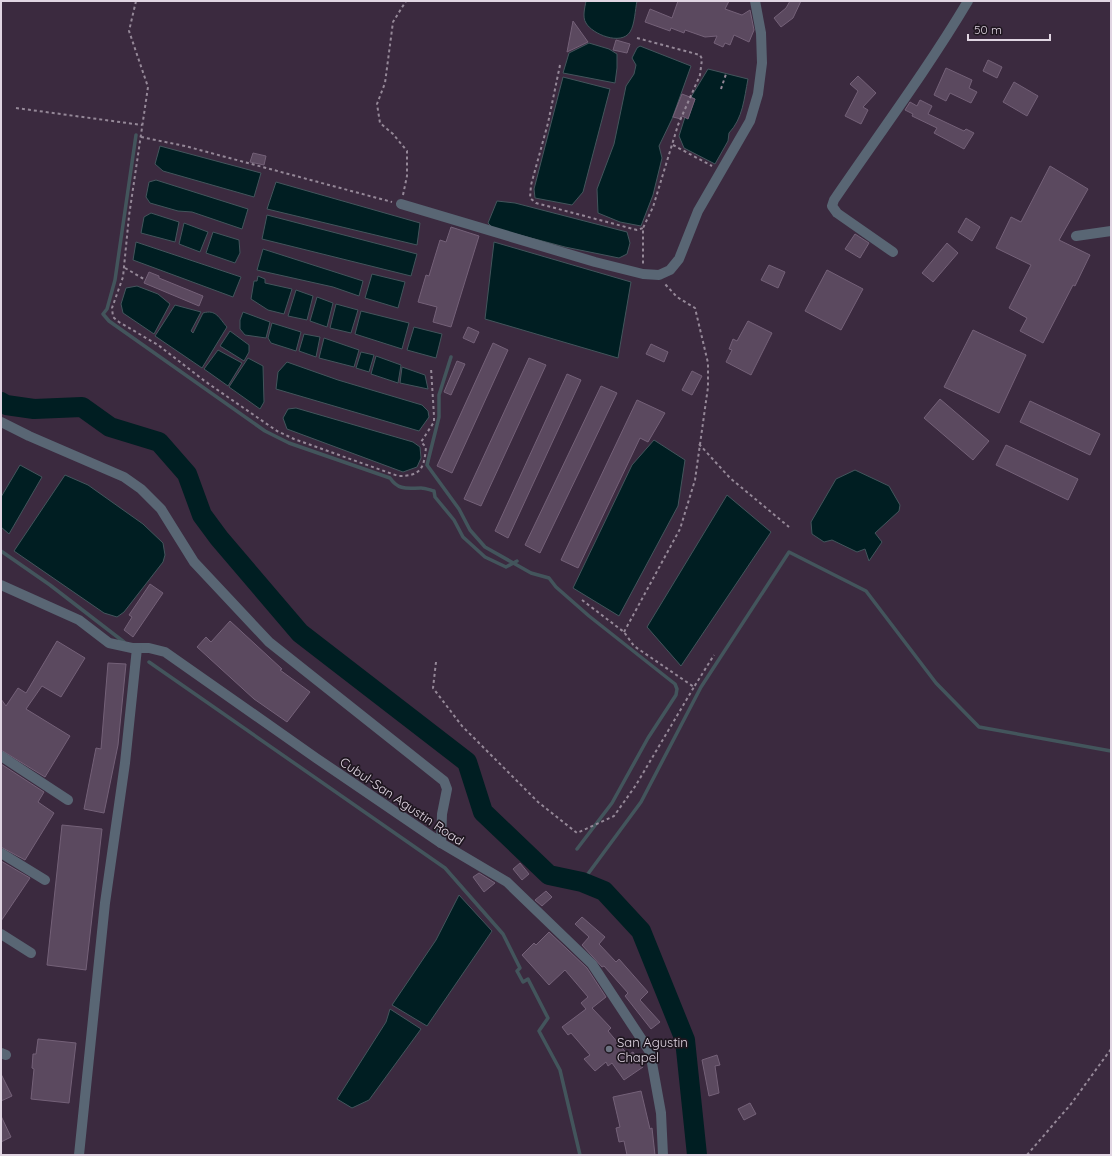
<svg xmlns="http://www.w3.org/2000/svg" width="1112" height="1156" font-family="Quicksand,sans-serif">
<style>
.water{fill:#001e22;stroke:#43555c}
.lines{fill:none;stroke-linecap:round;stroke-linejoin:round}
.stream{stroke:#43555c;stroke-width:3.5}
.river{stroke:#001e22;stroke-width:20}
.building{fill:#5b495f;stroke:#746178}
.path{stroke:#958898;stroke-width:2;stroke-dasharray:3 3;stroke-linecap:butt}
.minor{stroke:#596674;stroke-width:10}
.worship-dot{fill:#6b7280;stroke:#1e161f;stroke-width:1.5}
.labels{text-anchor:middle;stroke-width:3.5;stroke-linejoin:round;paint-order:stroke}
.street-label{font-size:13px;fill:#e0d5e2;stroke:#1e161f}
.poi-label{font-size:13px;fill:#e0d5e2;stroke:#1e161f;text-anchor:start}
</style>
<rect width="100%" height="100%" fill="#3b2a3f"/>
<g class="water">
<path d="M 586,1 L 637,1 C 635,10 635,24 630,32 C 621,46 592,34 586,23 C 582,17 585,7 586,1 Z"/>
<path d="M 589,43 L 609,49 L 617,54 L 617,68 L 615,83 L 563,73 L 569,53 Z"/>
<path d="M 640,46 L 691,66 L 672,119 L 659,146 L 662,158 L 653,195 L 641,226 L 620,222 L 598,213 L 597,189 L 614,144 L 626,86 L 634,74 L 636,65 L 632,58 L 637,48 Z"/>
<path d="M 708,69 L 748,79 C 744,99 743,118 729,133 L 728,141 L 715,164 L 684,148 L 679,136 L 685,117 L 688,118 L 695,99 L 691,97 Z"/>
<path d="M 563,77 L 610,89 L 583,192 L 572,205 L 535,198 L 534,189 Z"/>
<path d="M 160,146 L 261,173 L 254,197 L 163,171 L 155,164 Z"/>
<path d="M 156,180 L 248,209 L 242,229 L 192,212 L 178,211 L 150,203 L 146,197 L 149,182 Z"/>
<path d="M 276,182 L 420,223 L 417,245 L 267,209 Z"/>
<path d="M 497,201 L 515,203 L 627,232 L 630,243 L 627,254 L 619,258 L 565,247 L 493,228 L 488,223 Z"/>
<path d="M 151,213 L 179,222 L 175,242 L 141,233 L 144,217 Z"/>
<path d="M 267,215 L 417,254 L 411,276 L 262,239 Z"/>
<path d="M 184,223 L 208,232 L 200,252 L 179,244 Z"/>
<path d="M 213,232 L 239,240 L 240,253 L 235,263 L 206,253 Z"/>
<path d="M 136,242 L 241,277 L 233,297 L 133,260 Z"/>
<path d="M 494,242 L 631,282 L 618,358 L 485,319 Z"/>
<path d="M 263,249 L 363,281 L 359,296 L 333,287 L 257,270 Z"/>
<path d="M 372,274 L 405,282 L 398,308 L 365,298 Z"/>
<path d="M 258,276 L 265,279 L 265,283 L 292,289 L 284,314 L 268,310 L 251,299 L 254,281 L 257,281 Z"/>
<path d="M 137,286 L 158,294 L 170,304 L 154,334 L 123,313 L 121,304 L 126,288 Z"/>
<path d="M 296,290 L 313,296 L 307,320 L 288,316 Z"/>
<path d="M 317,297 L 333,303 L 327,327 L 310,321 Z"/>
<path d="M 336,304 L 358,310 L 351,333 L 330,328 Z"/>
<path d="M 175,305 L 201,312 L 191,331 L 193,333 L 203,313 C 216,309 219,318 227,327 L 202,368 L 155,336 Z"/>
<path d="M 361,311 L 409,323 L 402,349 L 355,334 Z"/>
<path d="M 243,312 L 270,322 L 266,338 L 245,335 L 240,329 L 240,320 Z"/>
<path d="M 272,323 L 301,332 L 296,351 L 271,343 L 268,338 Z"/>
<path d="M 414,327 L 442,334 L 436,358 L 407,350 Z"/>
<path d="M 230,331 L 249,345 L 249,352 L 244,361 L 220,346 Z"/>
<path d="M 304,334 L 320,337 L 316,357 L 299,351 Z"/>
<path d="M 324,338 L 359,350 L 354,367 L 319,358 Z"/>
<path d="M 218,350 L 242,363 L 228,386 L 204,369 Z"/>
<path d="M 361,352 L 374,355 L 369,372 L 356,368 Z"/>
<path d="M 376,356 L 401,365 L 398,383 L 371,374 Z"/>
<path d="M 248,358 L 263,366 L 264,402 L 260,409 L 229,387 Z"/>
<path d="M 287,362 L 338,380 L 422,405 L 428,411 L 429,417 L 419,431 L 276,389 L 278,372 Z"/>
<path d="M 402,367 L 425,375 L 428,389 L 400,383 Z"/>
<path d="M 296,408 L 413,442 L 420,447 L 421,458 L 417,467 L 403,472 L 287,429 L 283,418 L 288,409 Z"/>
<path d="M 654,440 L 685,460 L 678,506 L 619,616 L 573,588 L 632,465 Z"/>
<path d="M 20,465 L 42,477 L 9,534 L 1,527 L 1,497 Z"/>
<path d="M 855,470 L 889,486 L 900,505 L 899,511 L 875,533 L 882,542 L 869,561 L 865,549 L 857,552 L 832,540 L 824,542 L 812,534 L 811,522 L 836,479 Z"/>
<path d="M 65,475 L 88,485 L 143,524 L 163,543 L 165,555 L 163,562 L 124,612 L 117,617 L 104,613 L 14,551 Z"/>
<path d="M 727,495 L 771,532 L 681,666 L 647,627 Z"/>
<path d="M 459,895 L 492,931 L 427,1026 L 392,1005 L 436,940 Z"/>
<path d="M 390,1009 L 421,1029 L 369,1100 L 352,1108 L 337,1099 L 386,1022 Z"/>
</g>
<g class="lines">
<g class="stream">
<path d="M 136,135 L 115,280 L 107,309 L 103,314 L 109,321 L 265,431 L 289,443 L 390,478 C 399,491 408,488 421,488 C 425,488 430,490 434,491 L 435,497 L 454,520 L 463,537 L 485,557 L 506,567 L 517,561"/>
<path d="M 451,357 L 439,395 L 439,417 L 427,465 L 459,509 L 470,530 L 485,547 L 531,573 L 549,578 L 556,587 L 589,616 L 675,684 L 677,689 L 676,695 L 648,738 L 612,803 L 577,849"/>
<path d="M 1,551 L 50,585 L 124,642"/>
<path d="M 149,662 L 445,868 L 503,934 L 520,968 L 517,971 L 523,982 L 528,979 L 548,1018 L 539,1031 L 560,1070 L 580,1155"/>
<path d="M 582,882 L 641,802 L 701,687 L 789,552 L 866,591 L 936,683 L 979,727 L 1111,751"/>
</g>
<path class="river" d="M 1,402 L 6,405 L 34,409 L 82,407 L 110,427 L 159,442 L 187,474 L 202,515 L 219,538 L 300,633 L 467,762 L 483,812 L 549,875 L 582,882 L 604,891 L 641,931 L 685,1040 L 697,1155"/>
</g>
<g class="building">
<path d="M 678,1 L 729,1 L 725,9 L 742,15 L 750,10 L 754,30 L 749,42 L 734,35 L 730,45 L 725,43 L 723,47 L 714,43 L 717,36 L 705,37 L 685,30 L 684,33 L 671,28 L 670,31 L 645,22 L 650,9 L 672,18 Z"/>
<path d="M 790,1 L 801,1 L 793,18 L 781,27 L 774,18 L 786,8 Z"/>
<path d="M 573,21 L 588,42 L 567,52 Z"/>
<path d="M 616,40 L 630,44 L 627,53 L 613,50 Z"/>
<path d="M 988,60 L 1002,67 L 997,78 L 983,71 Z"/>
<path d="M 946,68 L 972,80 L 969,88 L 977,92 L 971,103 L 950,93 L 946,101 L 934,95 Z"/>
<path d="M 858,76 L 876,93 L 863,107 L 868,110 L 861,124 L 845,116 L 858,91 L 850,84 Z"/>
<path d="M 1014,82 L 1038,96 L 1027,116 L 1003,102 Z"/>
<path d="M 682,94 L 695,99 L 688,119 L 682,116 L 681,119 L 673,117 Z"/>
<path d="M 920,100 L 932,106 L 928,114 L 964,131 L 966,129 L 974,133 L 964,149 L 934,133 L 937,128 L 912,116 L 913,114 L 905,110 L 910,102 L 917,106 Z"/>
<path d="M 253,153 L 266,156 L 264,165 L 250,162 Z"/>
<path d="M 1050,166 L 1088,189 L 1059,240 L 1090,255 L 1075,286 L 1073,285 L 1043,343 L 1020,331 L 1027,318 L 1009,308 L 1031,265 L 996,248 L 1011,217 L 1021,222 Z"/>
<path d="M 966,218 L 980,227 L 972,241 L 958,232 Z"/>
<path d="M 451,227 L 479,236 L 451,327 L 433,322 L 437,307 L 418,302 L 426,275 L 429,276 L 440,240 L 446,242 Z"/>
<path d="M 855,234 L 869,243 L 860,258 L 845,249 Z"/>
<path d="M 947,243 L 958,253 L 933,282 L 922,273 Z"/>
<path d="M 769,265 L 785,272 L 778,288 L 761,280 Z"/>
<path d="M 827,270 L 863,289 L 841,330 L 805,311 Z"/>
<path d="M 149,272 L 159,276 L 159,278 L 203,296 L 199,306 L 144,283 Z"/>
<path d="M 748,321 L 772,333 L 751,375 L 726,362 L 732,350 L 729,349 L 733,339 L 737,341 Z"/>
<path d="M 468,327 L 479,332 L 474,343 L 463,338 Z"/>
<path d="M 973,330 L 1026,355 L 999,413 L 944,387 Z"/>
<path d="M 493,343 L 508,350 L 452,473 L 437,466 Z"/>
<path d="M 651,344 L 668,352 L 664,362 L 646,354 Z"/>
<path d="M 529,358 L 546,365 L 481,506 L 464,499 Z"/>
<path d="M 457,361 L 465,364 L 451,395 L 444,392 Z"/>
<path d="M 692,371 L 702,376 L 692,395 L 682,390 Z"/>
<path d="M 567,374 L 581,380 L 508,538 L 495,531 Z"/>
<path d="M 601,386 L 617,393 L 540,553 L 525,545 Z"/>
<path d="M 940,399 L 989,441 L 973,460 L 924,418 Z"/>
<path d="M 637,400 L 665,413 L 648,442 L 640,438 L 578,568 L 561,560 Z"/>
<path d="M 1030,401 L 1100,434 L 1090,455 L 1020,422 Z"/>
<path d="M 1006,445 L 1078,479 L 1068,500 L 996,465 Z"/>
<path d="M 150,584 L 163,593 L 133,637 L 124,630 L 132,617 L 129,615 Z"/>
<path d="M 230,621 L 282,669 L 280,670 L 310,692 L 287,722 L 254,699 L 197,647 L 206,637 L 211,642 Z"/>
<path d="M 57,641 L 85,658 L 61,697 L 42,686 L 26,709 L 70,736 L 45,777 L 1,750 L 1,699 L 6,706 L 18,688 L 26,693 Z"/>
<path d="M 108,663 L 126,664 L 118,745 L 104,813 L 84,809 L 96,748 L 101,749 Z"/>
<path d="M 1,764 L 44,792 L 38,802 L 54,813 L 25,860 L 1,847 Z"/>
<path d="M 62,825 L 102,829 L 86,970 L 47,965 Z"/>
<path d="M 1,861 L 30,878 L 1,921 Z"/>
<path d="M 520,863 L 529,874 L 522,880 L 513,869 Z"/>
<path d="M 479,873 L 495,883 L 484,892 L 473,877 Z"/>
<path d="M 546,891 L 552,897 L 542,906 L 535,900 Z"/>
<path d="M 582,917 L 605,937 L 599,944 L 616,962 L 619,959 L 648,992 L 640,1000 L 660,1022 L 651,1029 L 625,996 L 628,993 L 604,966 L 602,967 L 582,945 L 589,937 L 575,924 Z"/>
<path d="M 549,932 L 587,968 L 606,997 L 592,1008 L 611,1028 L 608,1031 L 628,1055 L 633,1052 L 643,1067 L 624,1080 L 612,1063 L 608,1066 L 606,1062 L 595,1071 L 584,1059 L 590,1055 L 571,1033 L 568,1035 L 562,1027 L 586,1009 L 581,1003 L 588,997 L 565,970 L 549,985 L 522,955 L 534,943 L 536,945 Z"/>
<path d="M 38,1039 L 76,1043 L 69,1103 L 31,1099 L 34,1069 L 32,1068 L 33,1054 L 36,1054 Z"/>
<path d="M 717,1055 L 720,1065 L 715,1066 L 719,1093 L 709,1096 L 702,1060 Z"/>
<path d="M 1,1074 L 12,1096 L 1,1101 Z"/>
<path d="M 641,1091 L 650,1129 L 652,1128 L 655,1155 L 627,1155 L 624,1141 L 619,1142 L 616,1128 L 620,1127 L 613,1097 Z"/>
<path d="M 750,1103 L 756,1114 L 744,1120 L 738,1109 Z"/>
<path d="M 1,1116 L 11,1137 L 1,1142 Z"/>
</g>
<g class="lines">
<g class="path">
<path d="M 136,1 L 129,31 L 148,87 L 129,216 L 123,277 L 112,308 L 113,317 L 119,322 L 158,345 L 206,382 L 277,431 L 294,439 L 398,476 C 421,476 424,469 426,447 L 421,442 L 434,422 L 434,416 L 431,368"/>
<path d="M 637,38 L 700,55 L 702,59 L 700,75 L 678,125 L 653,207 L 643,228 L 643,264"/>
<path d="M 560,65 L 548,123 L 531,185 L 530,198 L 536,203 L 637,230 L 643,228"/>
<path d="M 721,89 L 726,74"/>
<path d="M 16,108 L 142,125"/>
<path d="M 141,137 L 185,146 L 392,202"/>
<path d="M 673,145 L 712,166"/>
<path d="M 403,195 L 407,176 L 407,151 L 393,134 L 380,123 L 377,104 L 385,83 L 393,22 L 406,1"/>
<path d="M 125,268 L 144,279"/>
<path d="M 699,444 L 730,478 L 789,527"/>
<path d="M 582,600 L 624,632 L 634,646 L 694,687 L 714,655"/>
<path d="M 624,632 L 680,529 L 695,480 L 708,387 L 708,363 L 695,308 L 677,297 L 664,283"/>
<path d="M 436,662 L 433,688 L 462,726 L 538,802 L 577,833 L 614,816 L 636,785 L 694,687"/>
<path d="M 1027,1155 L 1071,1104 L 1111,1049"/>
</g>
<g class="minor">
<path d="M 401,204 L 595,262 L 643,274 L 659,275 L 670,270 L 679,259 L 698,211 L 750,121 L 758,94 L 762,63 L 761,33 L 755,1"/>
<path d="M 1076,236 L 1111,231"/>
<path d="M 893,252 L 837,213 L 832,206 L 834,200 C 879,134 927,70 968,1"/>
<path d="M 1,422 L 29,436 L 124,477 L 141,489 L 161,509 L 194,562 L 269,642 L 444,781 L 447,789 L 442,814 L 441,843"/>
<path d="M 1,585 L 79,620 L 109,643 L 132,648 L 149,648 L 165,652 L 316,758 L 441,843 L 507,882 L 592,964 L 650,1052 L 661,1113 L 663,1155"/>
<path d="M 1,756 L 68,800"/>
<path d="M 1,853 L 45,880"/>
<path d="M 1,934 L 31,953"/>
<path d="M 1,1053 L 6,1055"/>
<path d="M 79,1155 L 105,903 L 125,763 L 137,648"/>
</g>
</g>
<circle class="worship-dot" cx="609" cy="1049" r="4"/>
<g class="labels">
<g class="street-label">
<text transform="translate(402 801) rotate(34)" y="5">Cubul-San Agustin Road</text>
</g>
<g class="poi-label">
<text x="617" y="1047">San Agustin<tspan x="617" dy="15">Chapel</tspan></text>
</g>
</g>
<rect width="1112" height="1156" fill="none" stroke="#e0d5e2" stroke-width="4"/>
<path d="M968 34v6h82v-6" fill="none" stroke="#e0d5e2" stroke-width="2"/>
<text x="974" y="34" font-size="12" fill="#e0d5e2" stroke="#1e161f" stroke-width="3" paint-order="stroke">50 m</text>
</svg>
